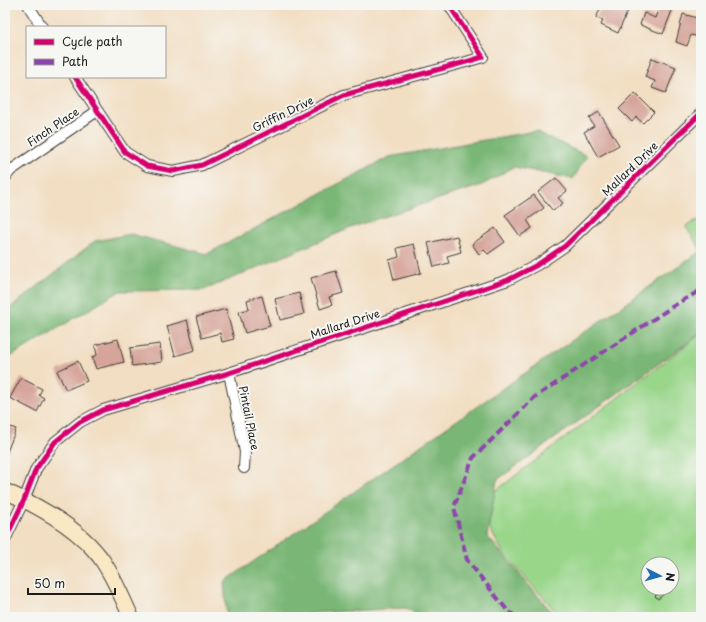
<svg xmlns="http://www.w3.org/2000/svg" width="706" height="622" font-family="'Playpen Sans',sans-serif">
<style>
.green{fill:#99d68a;stroke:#5a7953;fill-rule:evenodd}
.forest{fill:#7ab776;stroke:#4b6a49}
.building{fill:#d6a49a}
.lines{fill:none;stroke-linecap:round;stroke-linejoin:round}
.street-casing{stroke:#3c3935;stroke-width:12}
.secondary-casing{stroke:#3c3935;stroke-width:17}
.street{stroke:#fff;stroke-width:10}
.secondary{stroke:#fae7c3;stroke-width:15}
.quiet{stroke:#8e44ad;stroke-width:4;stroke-dasharray:8 4;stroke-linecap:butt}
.cycleway-casing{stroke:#f6f6f2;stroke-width:8}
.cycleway{stroke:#d6006c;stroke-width:5}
.labels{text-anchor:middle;stroke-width:4;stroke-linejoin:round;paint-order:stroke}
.street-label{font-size:11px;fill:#1c1c1c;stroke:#f6f6f2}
</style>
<rect width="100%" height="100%" fill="#f6f6f2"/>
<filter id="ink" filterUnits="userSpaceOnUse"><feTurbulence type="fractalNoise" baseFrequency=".025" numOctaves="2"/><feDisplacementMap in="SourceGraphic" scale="8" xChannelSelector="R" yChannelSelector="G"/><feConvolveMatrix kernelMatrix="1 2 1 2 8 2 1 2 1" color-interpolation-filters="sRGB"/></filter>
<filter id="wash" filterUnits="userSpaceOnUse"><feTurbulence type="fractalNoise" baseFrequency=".012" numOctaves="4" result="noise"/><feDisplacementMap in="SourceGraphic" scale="16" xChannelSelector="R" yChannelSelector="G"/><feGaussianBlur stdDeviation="0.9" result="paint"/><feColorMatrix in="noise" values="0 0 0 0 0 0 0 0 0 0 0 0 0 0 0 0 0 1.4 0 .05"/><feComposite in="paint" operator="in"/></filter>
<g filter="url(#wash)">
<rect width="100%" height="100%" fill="#f2dec2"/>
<g class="green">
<path d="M 701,218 L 701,250 L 686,227 Z"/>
<path d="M 701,334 L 701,617 L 561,617 L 504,554 L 484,519 L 494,492 ZM 648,564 L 672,564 L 672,588 L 648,588 Z"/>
</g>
<g class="forest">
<path d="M 535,131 L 587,156 L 573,179 L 514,167 L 482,185 L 358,225 L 204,290 L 120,291 L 5,360 L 5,312 L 95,241 L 131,234 L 207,254 L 389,157 Z"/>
<path d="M 701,251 L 701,333 L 497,480 L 487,536 L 556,617 L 420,617 L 406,608 L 314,613 L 294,617 L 227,617 L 224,582 Z"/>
</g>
<g id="blocks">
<g class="building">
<path d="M 602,5 L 612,9 L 614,5 L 630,6 L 618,33 L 601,25 L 603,20 L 596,18 Z"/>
<path d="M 660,5 L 666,5 L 673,8 L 663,34 L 640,25 L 644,13 L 655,18 Z"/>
<path d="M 683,14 L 701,19 L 701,30 L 699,37 L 691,35 L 687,46 L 676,42 Z"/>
<path d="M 652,58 L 676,67 L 666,93 L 652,88 L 655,81 L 645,77 Z"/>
<path d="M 635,93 L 654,112 L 643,123 L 636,117 L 632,122 L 619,109 Z"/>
<path d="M 599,112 L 619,145 L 598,157 L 584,132 L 594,126 L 589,118 Z"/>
<path d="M 556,178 L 567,191 L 558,198 L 563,203 L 553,211 L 538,192 Z"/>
<path d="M 534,195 L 544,208 L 527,220 L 532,228 L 520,236 L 505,215 Z"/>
<path d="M 495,228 L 505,242 L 488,254 L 484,250 L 479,254 L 472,244 Z"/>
<path d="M 457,236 L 461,252 L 447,256 L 449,263 L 434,267 L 428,243 Z"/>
<path d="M 414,244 L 421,273 L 394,280 L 389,260 L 399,257 L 397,248 Z"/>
<path d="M 336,271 L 343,293 L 329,297 L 332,305 L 320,309 L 311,278 Z"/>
<path d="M 299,293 L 304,314 L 280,320 L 275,299 Z"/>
<path d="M 262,296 L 270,326 L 245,333 L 239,312 L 249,309 L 247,300 Z"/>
<path d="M 226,309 L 234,339 L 222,342 L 220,333 L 202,338 L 196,317 Z"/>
<path d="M 187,320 L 195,350 L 175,356 L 167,326 Z"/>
<path d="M 118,339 L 124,362 L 96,369 L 92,357 L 97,355 L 95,345 Z"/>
<path d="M 160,344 L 162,362 L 132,366 L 130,348 Z"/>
<path d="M 78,361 L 87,381 L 66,390 L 57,371 Z"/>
<path d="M 21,378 L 42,389 L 39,395 L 44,398 L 37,412 L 10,398 Z"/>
<path d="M 5,425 L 16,429 L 5,457 Z"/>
<path d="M 663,589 L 666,592 L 658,599 L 655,596 Z"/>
</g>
</g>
</g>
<g filter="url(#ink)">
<use href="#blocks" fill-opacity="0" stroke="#3c3935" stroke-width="1"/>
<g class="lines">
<defs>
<g id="street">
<path d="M 28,5 L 42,27"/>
<path d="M 75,77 L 125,152 L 147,166 L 173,171 L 202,165 L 344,95 L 466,62 L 483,57 L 449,5"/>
<path d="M 5,178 L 10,171 L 97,111"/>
<path d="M 229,373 L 245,452 L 244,468"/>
<path d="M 5,540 L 24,500 L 36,469 L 55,442 L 80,422 L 103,410 L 229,373 L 508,280 L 537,265 L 565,246 L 701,113"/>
</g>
<path id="secondary" d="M 5,491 C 39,506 77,527 100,557 C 113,575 122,597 131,617"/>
</defs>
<use href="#street" class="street-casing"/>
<use href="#secondary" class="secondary-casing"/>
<use href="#street" class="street"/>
<use href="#secondary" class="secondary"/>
<path class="quiet" d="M 516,617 L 507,610 L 467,560 L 454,507 L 473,458 L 535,397 L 678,303 L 701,290"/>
<defs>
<g id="cycleway">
<path d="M 75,77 L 125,152 L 147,166 L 173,171 L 202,165 L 344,95 L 466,62 L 483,57 L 449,5"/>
<path d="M 5,540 L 24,500 L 36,469 L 55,442 L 80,422 L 103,410 L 229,373 L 508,280 L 537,265 L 565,246 L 701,113"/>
</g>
</defs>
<use href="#cycleway" class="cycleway-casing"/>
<use href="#cycleway" class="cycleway"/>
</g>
</g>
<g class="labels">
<g class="street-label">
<text transform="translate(283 114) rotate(-26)" y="4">Griffin Drive</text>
<text transform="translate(53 127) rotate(-34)" y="4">Finch Place</text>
<text transform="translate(630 169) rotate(-44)" y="4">Mallard Drive</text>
<text transform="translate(345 324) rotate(-18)" y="4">Mallard Drive</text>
<text transform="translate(249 418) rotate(79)" y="4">Pintail Place</text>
</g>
</g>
<rect width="706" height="622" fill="none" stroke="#f6f6f2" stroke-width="20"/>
<rect x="26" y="26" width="140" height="52" fill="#f6f6f2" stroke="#9f9f9c"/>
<rect x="34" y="39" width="20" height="6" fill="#d6006c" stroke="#9f9f9c"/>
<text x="62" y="46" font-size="12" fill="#1c1c1c">Cycle path</text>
<rect x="34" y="59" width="20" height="6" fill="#8e44ad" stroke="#9f9f9c"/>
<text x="62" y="66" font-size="12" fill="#1c1c1c">Path</text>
<g transform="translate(660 576) rotate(96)"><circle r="19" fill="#f6f6f2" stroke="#9f9f9c"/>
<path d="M0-3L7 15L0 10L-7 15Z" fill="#1f6fb2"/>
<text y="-6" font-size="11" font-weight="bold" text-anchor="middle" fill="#1c1c1c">N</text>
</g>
<path d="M28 588v6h87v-6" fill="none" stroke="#1c1c1c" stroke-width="2"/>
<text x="34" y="588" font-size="12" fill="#1c1c1c" stroke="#f6f6f2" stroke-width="3" paint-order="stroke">50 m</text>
</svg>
